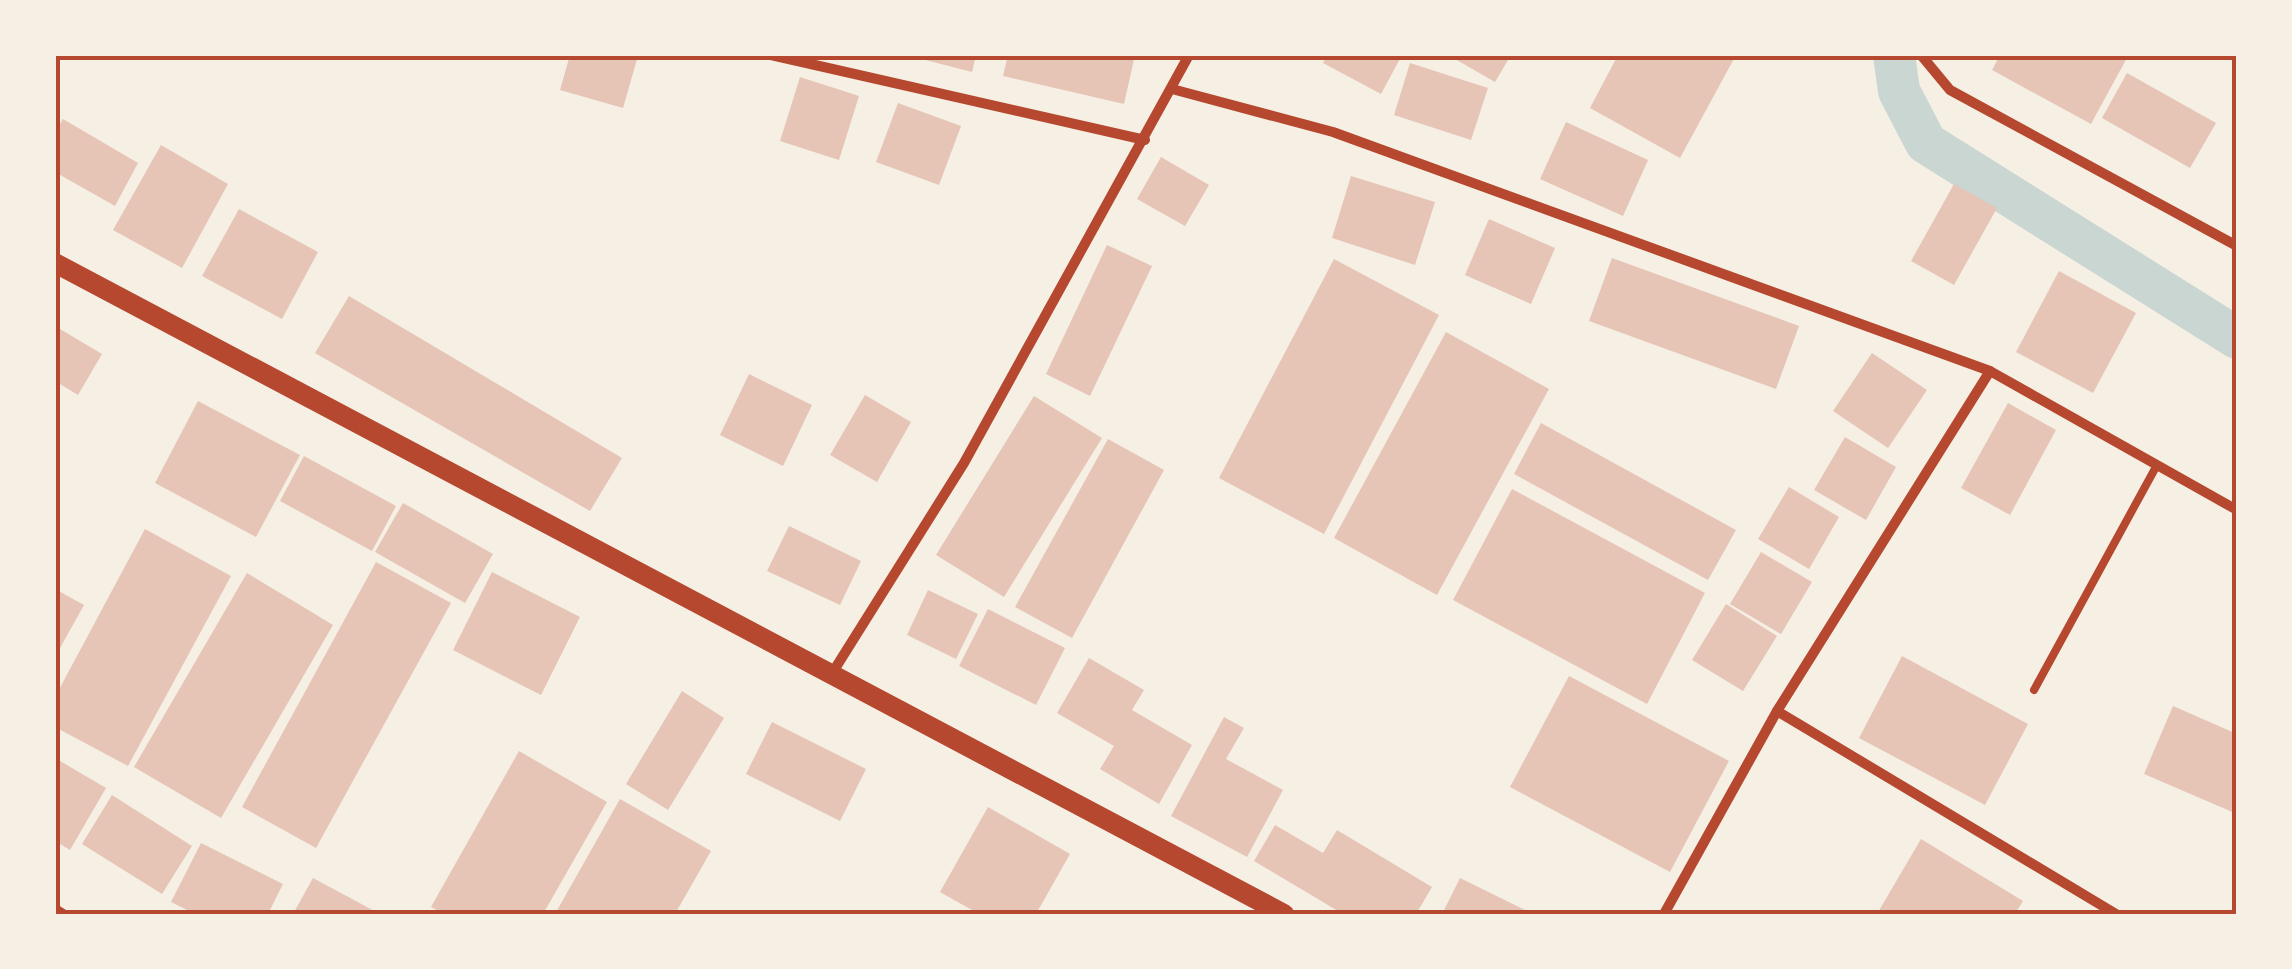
<svg xmlns="http://www.w3.org/2000/svg" width="2292" height="969" font-family="'Alegreya Sans',sans-serif">
<style>
.lines{fill:none;stroke-linecap:round;stroke-linejoin:round}
.canal{stroke:#c9d6d2;stroke-width:42}
.building{fill:#e6c5b7}
.service{stroke:#b5482f;stroke-width:8}
.minor{stroke:#b5482f;stroke-width:10}
.secondary{stroke:#b5482f;stroke-width:20}
.neatline{fill:none;stroke:#b5482f;stroke-width:4}
</style>
<rect width="100%" height="100%" fill="#f6efe4"/>
<g class="lines">
<path class="canal" d="M 1894,55 L 1899,91 L 1926,143 L 2237,338"/>
</g>
<g class="building">
<path d="M 570,55 L 638,56 L 623,108 L 560,90 Z"/>
<path d="M 906,55 L 976,55 L 972,72 Z"/>
<path d="M 1008,55 L 1135,55 L 1124,104 L 1003,76 Z"/>
<path d="M 1327,55 L 1402,55 L 1381,94 L 1323,63 Z"/>
<path d="M 1448,55 L 1511,55 L 1495,82 Z"/>
<path d="M 1618,55 L 1736,55 L 1680,158 L 1590,108 Z"/>
<path d="M 2000,55 L 2126,55 L 2128,56 L 2091,124 L 1992,70 Z"/>
<path d="M 1410,63 L 1488,88 L 1471,140 L 1394,115 Z"/>
<path d="M 2127,73 L 2216,123 L 2190,168 L 2102,118 Z"/>
<path d="M 800,77 L 859,96 L 839,160 L 780,141 Z"/>
<path d="M 898,103 L 961,126 L 939,185 L 876,162 Z"/>
<path d="M 63,119 L 138,163 L 115,206 L 55,172 L 55,133 Z"/>
<path d="M 1566,122 L 1648,160 L 1623,216 L 1540,179 Z"/>
<path d="M 161,145 L 228,184 L 182,268 L 113,230 Z"/>
<path d="M 1161,157 L 1209,185 L 1185,226 L 1137,199 Z"/>
<path d="M 1351,176 L 1435,202 L 1415,265 L 1332,238 Z"/>
<path d="M 1954,184 L 1997,208 L 1954,285 L 1911,261 Z"/>
<path d="M 239,209 L 318,252 L 282,319 L 202,276 Z"/>
<path d="M 1489,219 L 1555,248 L 1531,304 L 1465,275 Z"/>
<path d="M 1107,245 L 1152,266 L 1090,396 L 1046,374 Z"/>
<path d="M 1612,258 L 1799,326 L 1776,389 L 1589,321 Z"/>
<path d="M 1334,259 L 1439,315 L 1324,534 L 1219,478 Z"/>
<path d="M 2059,271 L 2136,313 L 2093,393 L 2016,352 Z"/>
<path d="M 349,296 L 622,458 L 590,511 L 315,353 Z"/>
<path d="M 55,326 L 102,354 L 78,395 L 55,381 Z"/>
<path d="M 1446,332 L 1549,389 L 1437,595 L 1334,538 Z"/>
<path d="M 1872,353 L 1927,390 L 1888,448 L 1833,411 Z"/>
<path d="M 749,374 L 812,405 L 783,466 L 720,435 Z"/>
<path d="M 865,395 L 911,422 L 877,482 L 830,455 Z"/>
<path d="M 1034,396 L 1102,438 L 1004,597 L 936,555 Z"/>
<path d="M 198,401 L 300,455 L 256,537 L 155,483 Z"/>
<path d="M 2008,403 L 2056,430 L 2010,515 L 1961,488 Z"/>
<path d="M 1541,423 L 1736,530 L 1708,580 L 1514,474 Z"/>
<path d="M 1845,437 L 1896,467 L 1866,520 L 1814,490 Z"/>
<path d="M 1108,439 L 1164,470 L 1072,638 L 1015,607 Z"/>
<path d="M 304,456 L 396,506 L 372,551 L 280,501 Z"/>
<path d="M 1789,487 L 1839,517 L 1809,569 L 1758,539 Z"/>
<path d="M 1512,489 L 1705,593 L 1647,704 L 1453,600 Z"/>
<path d="M 403,503 L 493,554 L 465,603 L 375,552 Z"/>
<path d="M 789,526 L 861,561 L 840,605 L 767,571 Z"/>
<path d="M 145,529 L 231,576 L 128,766 L 55,727 L 55,697 Z"/>
<path d="M 1761,552 L 1812,582 L 1781,634 L 1730,604 Z"/>
<path d="M 376,562 L 451,603 L 316,848 L 242,807 Z"/>
<path d="M 492,572 L 580,617 L 541,695 L 453,650 Z"/>
<path d="M 247,573 L 333,625 L 221,818 L 134,767 Z"/>
<path d="M 55,589 L 84,605 L 55,657 Z"/>
<path d="M 928,590 L 978,614 L 956,659 L 907,635 Z"/>
<path d="M 1726,604 L 1777,636 L 1743,691 L 1692,660 Z"/>
<path d="M 988,609 L 1065,648 L 1036,705 L 959,666 Z"/>
<path d="M 1902,656 L 2028,724 L 1985,805 L 1859,738 Z"/>
<path d="M 1089,658 L 1144,690 L 1132,710 L 1192,745 L 1159,804 L 1100,769 L 1114,746 L 1057,713 Z"/>
<path d="M 1569,676 L 1729,761 L 1670,872 L 1510,787 Z"/>
<path d="M 682,691 L 724,718 L 668,810 L 626,784 Z"/>
<path d="M 2173,706 L 2237,734 L 2237,814 L 2144,774 Z"/>
<path d="M 1224,717 L 1244,728 L 1226,759 L 1283,790 L 1247,857 L 1171,816 Z"/>
<path d="M 772,722 L 866,769 L 840,821 L 746,774 Z"/>
<path d="M 519,751 L 607,802 L 543,914 L 444,914 L 431,907 Z"/>
<path d="M 55,758 L 106,788 L 70,850 L 55,841 Z"/>
<path d="M 112,795 L 192,846 L 162,894 L 82,844 Z"/>
<path d="M 620,799 L 711,851 L 675,914 L 555,914 Z"/>
<path d="M 988,807 L 1070,854 L 1036,914 L 979,914 L 940,892 Z"/>
<path d="M 1275,825 L 1323,853 L 1337,830 L 1432,887 L 1416,914 L 1343,914 L 1254,861 Z"/>
<path d="M 1921,839 L 2023,901 L 2015,914 L 1877,914 Z"/>
<path d="M 201,843 L 283,884 L 268,914 L 195,914 L 171,902 Z"/>
<path d="M 313,878 L 380,914 L 293,914 Z"/>
<path d="M 1460,878 L 1533,914 L 1442,914 Z"/>
</g>
<g class="lines">
<path class="service" d="M 2034,690 L 2157,465"/>
<g class="minor">
<path d="M 771,55 L 1145,140"/>
<path d="M 1921,55 L 1950,90 L 2237,246"/>
<path d="M 1172,89 L 1333,132 L 1990,371 L 2237,510"/>
<path d="M 831,675 L 964,463 L 1189,55"/>
<path d="M 1777,711 L 2116,914"/>
<path d="M 55,909 L 63,914"/>
<path d="M 1664,914 L 1777,711 L 1990,371"/>
</g>
<path class="secondary" d="M 55,263 L 1284,914"/>
</g>
<rect width="2292" height="969" fill="none" stroke="#f6efe4" stroke-width="115"/>
<rect x="58" y="58" width="2176" height="854" class="neatline"/>
</svg>
